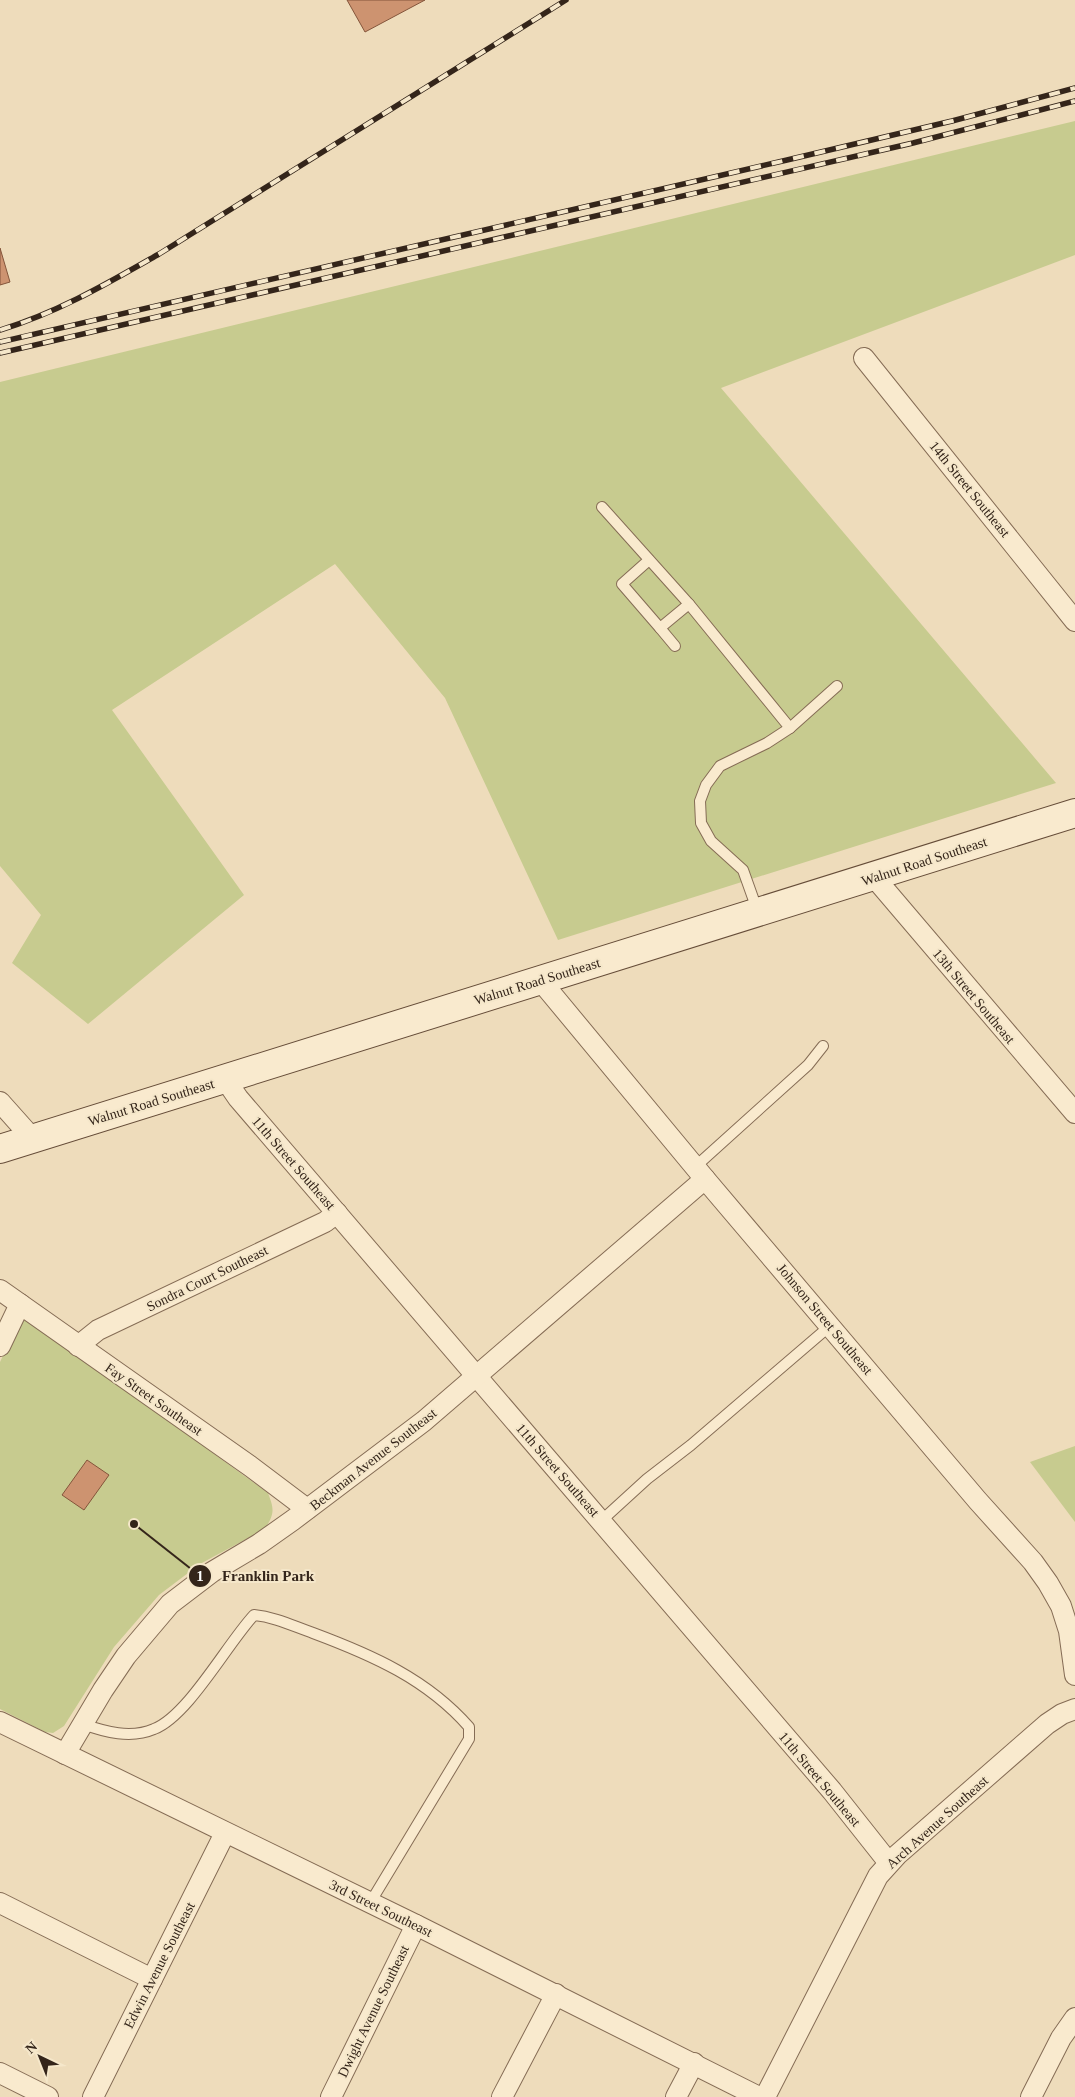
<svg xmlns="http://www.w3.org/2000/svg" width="1075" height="2097" font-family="Georgia,serif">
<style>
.green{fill:#c7cb8f}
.building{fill:#cd9370;stroke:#84553b}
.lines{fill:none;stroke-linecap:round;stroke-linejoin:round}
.service-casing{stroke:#856c55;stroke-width:12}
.minor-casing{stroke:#856c55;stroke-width:22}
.secondary-casing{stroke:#664d39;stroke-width:30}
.service{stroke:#f9eace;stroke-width:10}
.minor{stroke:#f9eace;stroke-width:20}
.secondary{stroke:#f9eace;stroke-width:28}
.rail-casing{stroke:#34251a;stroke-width:5.5}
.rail{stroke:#f5e7ca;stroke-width:4;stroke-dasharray:11;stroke-linecap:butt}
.labels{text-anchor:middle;stroke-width:4;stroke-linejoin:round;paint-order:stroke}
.street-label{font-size:14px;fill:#34251a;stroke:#f5e7ca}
.leader{fill:none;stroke:#34251a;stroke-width:2}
.callout-dot{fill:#34251a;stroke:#f5e7ca;stroke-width:2}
.mark-label{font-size:15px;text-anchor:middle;font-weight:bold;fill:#fff}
.callout-label{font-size:15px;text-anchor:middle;font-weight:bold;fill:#34251a;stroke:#f5e7ca;stroke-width:4;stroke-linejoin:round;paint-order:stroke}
</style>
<rect width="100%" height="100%" fill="#eedcbb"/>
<g class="green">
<path d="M 1075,121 L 1075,255 L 721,388 L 1056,783 L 558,940 L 445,698 L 335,564 L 112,710 L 244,895 L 88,1024 L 12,963 L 41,915 L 0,866 L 0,382 Z"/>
<path d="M 22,1315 L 268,1493 C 274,1509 275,1513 265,1529 L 200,1564 L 159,1595 L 114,1647 L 64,1726 L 53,1733 L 45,1732 L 0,1709 L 0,1362 Z"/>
<path d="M 1075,1446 L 1075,1522 L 1030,1462 Z"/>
</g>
<g class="building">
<path d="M 347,0 L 425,0 L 365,32 Z"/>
<path d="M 0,248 L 10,282 L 0,285 Z"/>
<path d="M 87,1460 L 109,1475 L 84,1510 L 62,1495 Z"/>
</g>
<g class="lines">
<defs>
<g id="service">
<path d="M 602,507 L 689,604 L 790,728"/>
<path d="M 649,560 L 622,584 L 660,628 L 689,604"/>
<path d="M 660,628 L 675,646"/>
<path d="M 758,912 L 743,870 L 711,841 L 701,823 L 700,801 L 706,785 L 720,766 L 767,743 L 790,728 L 837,686"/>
<path d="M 695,1167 L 808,1065 L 823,1046"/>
<path d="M 601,1521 L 647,1479 L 691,1445 L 831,1325"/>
<path d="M 83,1724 C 105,1732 131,1739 154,1729 C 188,1716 227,1644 254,1615 C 275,1617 293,1626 313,1633 C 372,1655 427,1679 469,1727 L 469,1739 L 370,1903"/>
</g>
<g id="minor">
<path d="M 864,358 L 1075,621"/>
<path d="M 874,877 L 1075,1113"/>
<path d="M 540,980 L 705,1179 L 978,1501 L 1033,1562 L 1048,1583 L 1061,1606 L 1069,1631 L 1075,1675"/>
<path d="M 225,1079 L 238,1098 L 832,1791 L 889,1863"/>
<path d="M 0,1102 L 33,1139"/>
<path d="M 0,1290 L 250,1466 L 307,1509"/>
<path d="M 0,1346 L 20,1304"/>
<path d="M 78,1346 L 98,1330 L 325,1222 L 337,1213"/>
<path d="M 0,1722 L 416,1925 L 759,2097"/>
<path d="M 65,1754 L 103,1690 L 126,1656 L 170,1604 L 212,1572 L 259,1544 L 293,1520 L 424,1421 L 705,1179"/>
<path d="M 0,1903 L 152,1979"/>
<path d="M 0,2073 L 48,2097"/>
<path d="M 93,2097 L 225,1833"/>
<path d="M 331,2097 L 416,1925"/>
<path d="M 502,2097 L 556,1994"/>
<path d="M 676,2097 L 694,2063"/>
<path d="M 765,2097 L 878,1876 L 897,1855 L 1047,1724 L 1062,1714 L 1075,1709"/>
<path d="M 1031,2097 L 1061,2038 L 1075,2018"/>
</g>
<path id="secondary" d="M 0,1149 L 1075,813"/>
</defs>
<use href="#service" class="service-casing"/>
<use href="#minor" class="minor-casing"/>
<use href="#secondary" class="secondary-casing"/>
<use href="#service" class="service"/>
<use href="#minor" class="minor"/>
<use href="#secondary" class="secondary"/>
<defs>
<g id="rail">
<path d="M 0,330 C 57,313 108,283 159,254 L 566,0"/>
<path d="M 0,342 L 787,160 L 952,121 L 1075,88"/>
<path d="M 0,353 L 913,143 L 1075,101"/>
</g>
</defs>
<use href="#rail" class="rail-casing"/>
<use href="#rail" class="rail"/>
</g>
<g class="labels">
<g class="street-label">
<text transform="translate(970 489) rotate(51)" y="5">14th Street Southeast</text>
<text transform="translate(924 861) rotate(-18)" y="5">Walnut Road Southeast</text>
<text transform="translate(537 981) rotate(-17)" y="5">Walnut Road Southeast</text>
<text transform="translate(974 996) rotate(50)" y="5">13th Street Southeast</text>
<text transform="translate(151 1102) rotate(-17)" y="5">Walnut Road Southeast</text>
<text transform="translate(294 1163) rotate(49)" y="5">11th Street Southeast</text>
<text transform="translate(207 1278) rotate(-26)" y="5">Sondra Court Southeast</text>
<text transform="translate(825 1319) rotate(50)" y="5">Johnson Street Southeast</text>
<text transform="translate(154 1399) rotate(35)" y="5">Fay Street Southeast</text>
<text transform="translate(373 1459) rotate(-38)" y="5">Beckman Avenue Southeast</text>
<text transform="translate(558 1470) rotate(49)" y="5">11th Street Southeast</text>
<text transform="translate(820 1779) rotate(50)" y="5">11th Street Southeast</text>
<text transform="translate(937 1822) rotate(-42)" y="5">Arch Avenue Southeast</text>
<text transform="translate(381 1908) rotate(26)" y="5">3rd Street Southeast</text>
<text transform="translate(159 1965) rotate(-63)" y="5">Edwin Avenue Southeast</text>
<text transform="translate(373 2011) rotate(-64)" y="5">Dwight Avenue Southeast</text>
</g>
</g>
<path class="leader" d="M134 1524L200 1576"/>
<g class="callout-dot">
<circle cx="134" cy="1524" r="5"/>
<circle cx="200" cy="1576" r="12"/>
</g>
<g class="mark-label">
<text x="200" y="1581">1</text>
</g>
<g class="callout-label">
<text x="268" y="1581">Franklin Park</text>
</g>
<g transform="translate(40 2057) rotate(317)" stroke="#f5e7ca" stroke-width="4" paint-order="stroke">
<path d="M0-4L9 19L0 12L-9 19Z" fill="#34251a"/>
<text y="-8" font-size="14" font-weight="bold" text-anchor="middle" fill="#34251a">N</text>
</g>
</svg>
